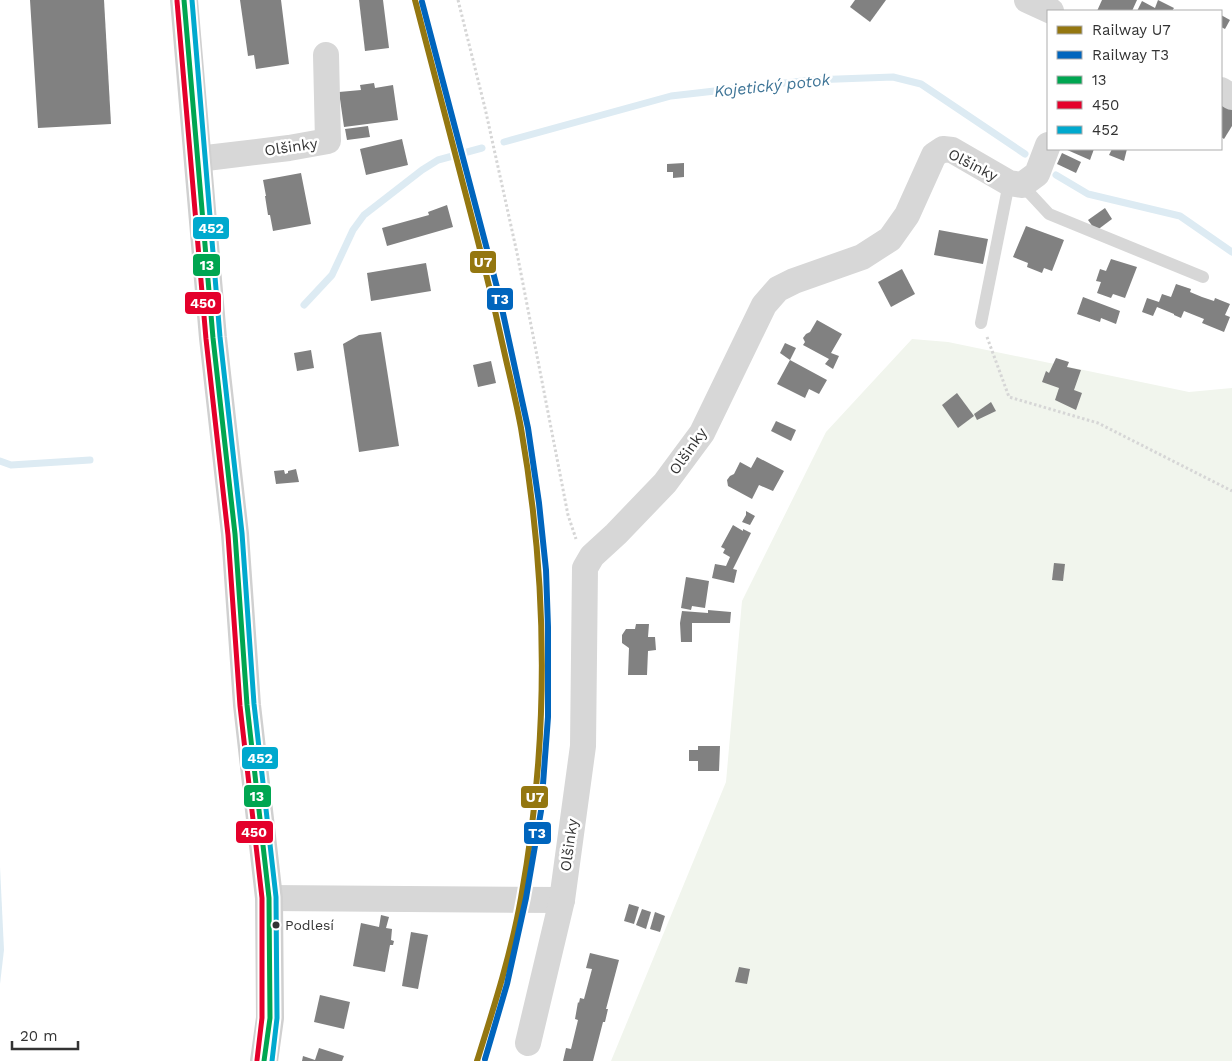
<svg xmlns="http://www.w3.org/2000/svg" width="1232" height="1061" font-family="'Work Sans',sans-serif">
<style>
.green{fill:#f1f5ed}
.water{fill:#ddebf3}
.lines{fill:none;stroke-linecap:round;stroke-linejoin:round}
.stream{stroke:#ddebf3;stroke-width:7}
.building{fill:#818181}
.path{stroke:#d6d6d6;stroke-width:3;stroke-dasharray:2.5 2.5;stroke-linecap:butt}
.service{stroke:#d7d7d7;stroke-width:12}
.minor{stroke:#d7d7d7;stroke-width:26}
.secondary{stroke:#d0d0d0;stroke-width:28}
.bus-1-casing{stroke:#fff;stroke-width:9}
.bus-2-casing{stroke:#fff;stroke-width:9}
.bus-3-casing{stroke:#fff;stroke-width:9}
.bus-1{stroke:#00a651;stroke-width:5}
.bus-2{stroke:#e4002b;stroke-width:5}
.bus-3{stroke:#00a9ce;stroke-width:5}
.rail-1-casing{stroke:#fff;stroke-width:10}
.rail-2-casing{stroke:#fff;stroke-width:10}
.rail-1{stroke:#947710;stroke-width:6}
.rail-2{stroke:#0065bd;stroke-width:6}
.bus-dot{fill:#333;stroke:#fff;stroke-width:2}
.labels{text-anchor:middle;stroke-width:5;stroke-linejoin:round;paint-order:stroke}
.bus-label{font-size:14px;fill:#333;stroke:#fff;text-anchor:start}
.street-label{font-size:15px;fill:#333;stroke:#fff}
.water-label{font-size:16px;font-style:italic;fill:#3f7597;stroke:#fff}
.line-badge{stroke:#fff;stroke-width:2}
.badge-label{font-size:14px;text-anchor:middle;font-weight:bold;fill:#fff}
</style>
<rect width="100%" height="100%" fill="#fff"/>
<path class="green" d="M 912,339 L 948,342 L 1189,392 L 1232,388 L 1232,1061 L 611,1061 L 726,782 L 742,601 L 826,432 Z"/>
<path class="water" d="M 0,867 L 4,950 L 0,984 Z"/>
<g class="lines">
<g class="stream">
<path d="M 504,142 L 671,96 L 811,80 L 893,77 L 921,84 L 1025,154"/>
<path d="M 1056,175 L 1088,194 L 1180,216 L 1232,252"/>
<path d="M 304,305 L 332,275 L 353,230 L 364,215 L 422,170 L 438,160 L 482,148"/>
<path d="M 0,461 L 11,465 L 90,460"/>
</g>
</g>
<g class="building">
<path d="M 30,0 L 104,0 L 111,124 L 38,128 Z"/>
<path d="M 240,0 L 281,0 L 289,64 L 256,69 L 254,55 L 248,56 Z"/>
<path d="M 359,0 L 383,0 L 389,48 L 365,51 Z"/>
<path d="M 855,0 L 886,0 L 870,22 L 850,7 Z"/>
<path d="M 1102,0 L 1137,0 L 1132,11 L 1097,11 Z"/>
<path d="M 1158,0 L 1174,8 L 1172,11 L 1137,11 L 1142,1 L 1155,8 Z"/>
<path d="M 1221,15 L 1230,20 L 1225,29 L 1221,27 Z"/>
<path d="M 374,83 L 375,88 L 393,85 L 398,120 L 344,127 L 339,92 L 361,90 L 360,85 Z"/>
<path d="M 1221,102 L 1232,108 L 1232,126 L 1224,139 L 1221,137 Z"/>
<path d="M 368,126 L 370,137 L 347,140 L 345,129 Z"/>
<path d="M 402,139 L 408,165 L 366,175 L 360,149 Z"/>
<path d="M 1065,149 L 1094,149 L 1090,160 Z"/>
<path d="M 1112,149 L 1127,149 L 1124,161 L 1109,155 Z"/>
<path d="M 1062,153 L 1081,162 L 1076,173 L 1057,164 Z"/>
<path d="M 684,163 L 684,177 L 673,178 L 673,172 L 667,172 L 667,164 Z"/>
<path d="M 301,173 L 311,224 L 273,231 L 270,215 L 268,215 L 265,196 L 266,196 L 263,180 Z"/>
<path d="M 447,205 L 453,227 L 387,246 L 382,228 L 429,215 L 428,212 Z"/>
<path d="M 1105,208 L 1112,219 L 1096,231 L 1088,220 Z"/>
<path d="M 1026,226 L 1064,240 L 1052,271 L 1044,268 L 1042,273 L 1027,267 L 1028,263 L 1013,257 Z"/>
<path d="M 939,230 L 988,239 L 983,264 L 934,255 Z"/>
<path d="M 1111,259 L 1137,267 L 1125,298 L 1113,294 L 1111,298 L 1097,293 L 1101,282 L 1096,281 L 1100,269 L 1106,271 Z"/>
<path d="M 426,263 L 431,291 L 371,301 L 367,273 Z"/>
<path d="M 902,269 L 915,294 L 891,307 L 878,282 Z"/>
<path d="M 1176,284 L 1191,289 L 1190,292 L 1202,297 L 1214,301 L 1215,298 L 1230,304 L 1225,315 L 1230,317 L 1224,332 L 1202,323 L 1204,319 L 1184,311 L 1181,318 L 1174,315 L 1174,314 L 1157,307 L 1153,316 L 1142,312 L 1147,298 L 1159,302 L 1162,294 L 1171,297 Z"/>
<path d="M 1083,297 L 1120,311 L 1116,324 L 1101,318 L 1100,322 L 1077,314 Z"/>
<path d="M 817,320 L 842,334 L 831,353 L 839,356 L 833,369 L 825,364 L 829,359 L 803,345 L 805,342 L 803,338 L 806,334 L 810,332 Z"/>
<path d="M 381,332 L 399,446 L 359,452 L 343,344 L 359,335 Z"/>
<path d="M 785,343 L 796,348 L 790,360 L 780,353 Z"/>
<path d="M 311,350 L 314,368 L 297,371 L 294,353 Z"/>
<path d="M 1056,358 L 1069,362 L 1067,367 L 1081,370 L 1074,390 L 1082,393 L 1076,410 L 1055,400 L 1059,388 L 1042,382 L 1046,371 L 1049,373 Z"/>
<path d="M 790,360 L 827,380 L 819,394 L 809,389 L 805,398 L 777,384 Z"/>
<path d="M 491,361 L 496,383 L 478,387 L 473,365 Z"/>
<path d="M 957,393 L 974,416 L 958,428 L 942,405 Z"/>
<path d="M 991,402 L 996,411 L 977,420 L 974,414 Z"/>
<path d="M 776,421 L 796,430 L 791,441 L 771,431 Z"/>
<path d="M 757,457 L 784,471 L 773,491 L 759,485 L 752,499 L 728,486 L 727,480 L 730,476 L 734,474 L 740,462 L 751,468 Z"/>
<path d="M 296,469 L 299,482 L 276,484 L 274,471 L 284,470 L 285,474 L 288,473 L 288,471 Z"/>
<path d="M 746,511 L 755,516 L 750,525 L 742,522 L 746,515 Z"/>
<path d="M 733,525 L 743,531 L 743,529 L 751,533 L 733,569 L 737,570 L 734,583 L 712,578 L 715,564 L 726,566 L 730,557 L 723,553 L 725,549 L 721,547 Z"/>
<path d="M 1054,563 L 1065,564 L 1063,581 L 1052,580 Z"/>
<path d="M 686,577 L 709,581 L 705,608 L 692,606 L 691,610 L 681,608 Z"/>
<path d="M 708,610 L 731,612 L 730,623 L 692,623 L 692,642 L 681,642 L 680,623 L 682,611 L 708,613 Z"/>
<path d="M 636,624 L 649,624 L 648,637 L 655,637 L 656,650 L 648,651 L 647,675 L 628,675 L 629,648 L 622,643 L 622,635 L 626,629 L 635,629 Z"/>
<path d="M 698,746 L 720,746 L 719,771 L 698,771 L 698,761 L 689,761 L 689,750 L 698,750 Z"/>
<path d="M 629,904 L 639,907 L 634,924 L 624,921 Z"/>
<path d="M 642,909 L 651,912 L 646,929 L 636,925 Z"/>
<path d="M 655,912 L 665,916 L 660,932 L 650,929 Z"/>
<path d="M 381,915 L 389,917 L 386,928 L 392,929 L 391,940 L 394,941 L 393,945 L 390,945 L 385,972 L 353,966 L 361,923 L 379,927 Z"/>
<path d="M 411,932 L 428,935 L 418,989 L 402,986 Z"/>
<path d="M 590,953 L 619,960 L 606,1009 L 608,1009 L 605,1022 L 603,1022 L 593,1061 L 563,1061 L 566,1048 L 571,1049 L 578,1020 L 575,1019 L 578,1002 L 579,1003 L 580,998 L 584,999 L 592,969 L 586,968 Z"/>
<path d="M 739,967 L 750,969 L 747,984 L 735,982 Z"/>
<path d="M 320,995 L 350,1002 L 344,1029 L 314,1022 Z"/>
<path d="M 319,1048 L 344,1056 L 342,1061 L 302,1061 L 303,1056 L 315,1060 Z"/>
</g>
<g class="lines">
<g class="path">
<path d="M 458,0 L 485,108 L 517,253 L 568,515 L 576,539"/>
<path d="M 987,337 L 1009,397 L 1098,423 L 1232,491"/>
</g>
<g class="service">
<path d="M 1022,185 L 1049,214 L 1203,277"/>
<path d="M 981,323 L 1009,183"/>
</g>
<g class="minor">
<path d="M 1027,0 L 1051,11"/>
<path d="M 1221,90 L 1232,97"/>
<path d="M 198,159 L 289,148 L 328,141 L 326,55"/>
<path d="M 269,898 L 562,900"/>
<path d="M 528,1043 L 562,900 L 583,746 L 585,568 L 592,556 L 616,534 L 665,483 L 702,433 L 764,305 L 778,289 L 794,281 L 862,257 L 890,239 L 907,215 L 934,155 L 943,149 L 952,150 L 1009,183 L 1022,185 L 1037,174 L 1048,145"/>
</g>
<path class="secondary" d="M 184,0 L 213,338 L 235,534 L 247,705 L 269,898 L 270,1018 L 264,1061"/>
<defs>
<path id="bus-1" d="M 184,0 L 213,338 L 235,534 L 247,705 L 269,898 L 270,1018 L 264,1061"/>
<path id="bus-2" d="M 177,1 L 206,339 L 228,535 L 240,706 L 262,898 L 262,1018 L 257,1060"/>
<path id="bus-3" d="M 192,0 L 220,337 L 242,533 L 254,704 L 276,897 L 277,1018 L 272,1061"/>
</defs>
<use href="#bus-1" class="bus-1-casing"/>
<use href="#bus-2" class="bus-2-casing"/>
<use href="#bus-3" class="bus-3-casing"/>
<use href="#bus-1" class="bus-1"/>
<use href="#bus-2" class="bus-2"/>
<use href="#bus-3" class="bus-3"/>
<defs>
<path id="rail-1" d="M 415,0 C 435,75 454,151 474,226 C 486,272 497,318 507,364 C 512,385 517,406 521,428 C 548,583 549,743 521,898 C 511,954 494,1007 477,1061"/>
<path id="rail-2" d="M 422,2 L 499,295 L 528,428 L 539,503 L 546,570 L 548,627 L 548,717 L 541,811 L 526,898 L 507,984 L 485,1059"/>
</defs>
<use href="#rail-1" class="rail-1-casing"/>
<use href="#rail-2" class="rail-2-casing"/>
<use href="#rail-1" class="rail-1"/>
<use href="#rail-2" class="rail-2"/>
</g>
<circle class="bus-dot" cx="276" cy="925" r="4.5"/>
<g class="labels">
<g class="bus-label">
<text x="285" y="930">Podlesí</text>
</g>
<g class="street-label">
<text transform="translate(291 147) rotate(-8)" y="5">Olšinky</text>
<text transform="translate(973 165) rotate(27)" y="5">Olšinky</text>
<text transform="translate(688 451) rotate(-55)" y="5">Olšinky</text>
<text transform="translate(569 845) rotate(-82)" y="5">Olšinky</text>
</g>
<g class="water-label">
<text transform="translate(772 85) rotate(-6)" y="6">Kojetický potok</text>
</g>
</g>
<g class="line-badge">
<rect x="192" y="216" width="38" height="24" rx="5" fill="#00a9ce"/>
<rect x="469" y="250" width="28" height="24" rx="5" fill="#947710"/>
<rect x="192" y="253" width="29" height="24" rx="5" fill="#00a651"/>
<rect x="486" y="287" width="28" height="24" rx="5" fill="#0065bd"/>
<rect x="184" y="291" width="38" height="24" rx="5" fill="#e4002b"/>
<rect x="241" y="746" width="38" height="24" rx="5" fill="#00a9ce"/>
<rect x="243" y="784" width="29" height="24" rx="5" fill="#00a651"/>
<rect x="520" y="785" width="29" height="24" rx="5" fill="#947710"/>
<rect x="235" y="820" width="39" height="24" rx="5" fill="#e4002b"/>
<rect x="523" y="821" width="29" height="24" rx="5" fill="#0065bd"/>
</g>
<g class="badge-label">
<text x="211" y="233">452</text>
<text x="483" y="267">U7</text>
<text x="207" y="270">13</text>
<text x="500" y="304">T3</text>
<text x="203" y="308">450</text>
<text x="260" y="763">452</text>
<text x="257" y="801">13</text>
<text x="535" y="802">U7</text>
<text x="254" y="837">450</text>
<text x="537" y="838">T3</text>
</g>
<rect x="1047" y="10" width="175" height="140" fill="#ffffff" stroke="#adadad"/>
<rect x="1057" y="26" width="25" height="8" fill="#947710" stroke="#adadad"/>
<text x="1092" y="35" font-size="15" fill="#333333">Railway U7</text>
<rect x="1057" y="51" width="25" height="8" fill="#0065bd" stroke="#adadad"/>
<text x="1092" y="60" font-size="15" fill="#333333">Railway T3</text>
<rect x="1057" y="76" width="25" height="8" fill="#00a651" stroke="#adadad"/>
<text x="1092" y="85" font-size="15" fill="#333333">13</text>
<rect x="1057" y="101" width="25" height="8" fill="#e4002b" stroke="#adadad"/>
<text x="1092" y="110" font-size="15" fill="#333333">450</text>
<rect x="1057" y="126" width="25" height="8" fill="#00a9ce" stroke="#adadad"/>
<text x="1092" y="135" font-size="15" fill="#333333">452</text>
<path d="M12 1041v8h66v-8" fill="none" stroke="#333333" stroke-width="2.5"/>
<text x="20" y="1041" font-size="15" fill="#333333" stroke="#ffffff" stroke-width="4" paint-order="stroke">20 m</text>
</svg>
